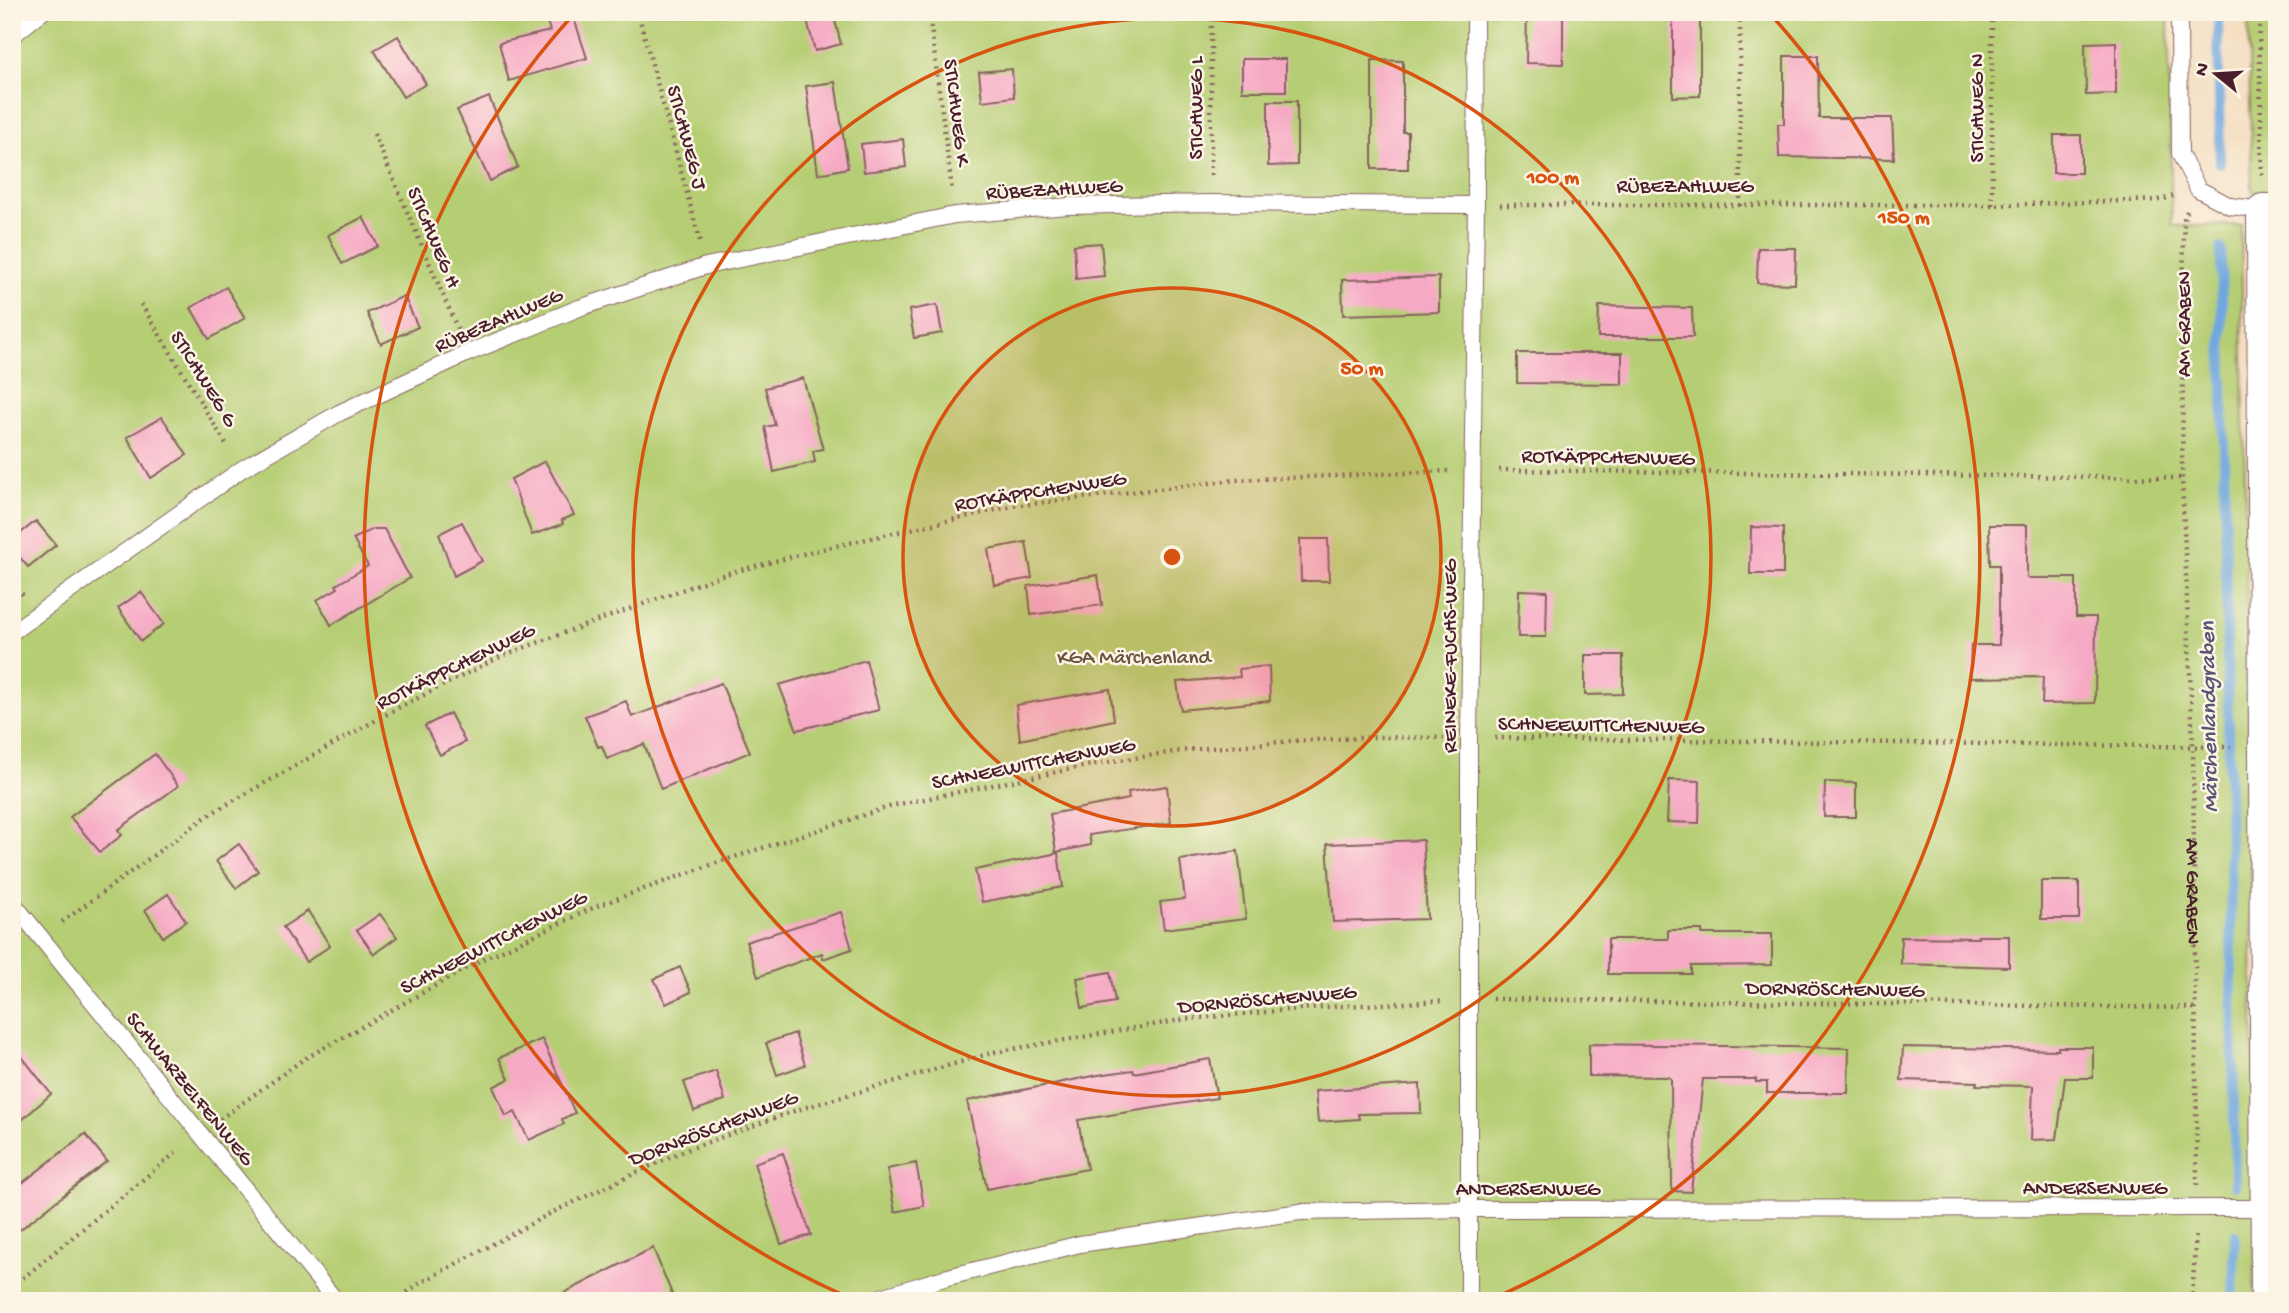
<svg xmlns="http://www.w3.org/2000/svg" width="2289" height="1313" font-family="'Gochi Hand',sans-serif">
<style>
.green{fill:#b6ce73;stroke:#80764f;stroke-width:2}
.lines{fill:none;stroke-linecap:round;stroke-linejoin:round}
.stream{stroke:#70a7de;stroke-width:10}
.building{fill:#f6a9c4}
.lane-casing{stroke:#86625f;stroke-width:18}
.street-casing{stroke:#86625f;stroke-width:34}
.path{stroke:#86625f;stroke-width:4.5;stroke-dasharray:2 5;stroke-linecap:butt}
.lane{stroke:#fff;stroke-width:16}
.street{stroke:#fff;stroke-width:32}
.ring{fill:none;stroke:#d8530f;stroke-width:3.5}
.labels{text-anchor:middle;stroke-width:5;stroke-linejoin:round;paint-order:stroke}
.street-label{font-size:21px;fill:#4a1f2b;stroke:#fcf5e5}
.park-label{font-size:21px;fill:#6a5441;stroke:#fcf5e5}
.water-label{font-size:23px;font-style:italic;fill:#595573;stroke:#fcf5e5}
.centre{fill:#d8530f;stroke:#fcf5e5;stroke-width:3.5}
.ring-label{font-size:21px;text-anchor:middle;font-weight:bold;fill:#d8530f;stroke:#fcf5e5;stroke-width:5;stroke-linejoin:round;paint-order:stroke}
</style>
<rect width="100%" height="100%" fill="#fcf5e5"/>
<filter id="ink" filterUnits="userSpaceOnUse"><feTurbulence type="fractalNoise" baseFrequency=".0143" numOctaves="2"/><feDisplacementMap in="SourceGraphic" scale="14" xChannelSelector="R" yChannelSelector="G"/><feConvolveMatrix kernelMatrix="1 2 1 2 8 2 1 2 1" color-interpolation-filters="sRGB"/></filter>
<filter id="wash" filterUnits="userSpaceOnUse"><feTurbulence type="fractalNoise" baseFrequency=".00686" numOctaves="4" result="noise"/><feDisplacementMap in="SourceGraphic" scale="28" xChannelSelector="R" yChannelSelector="G"/><feGaussianBlur stdDeviation="1.57" result="paint"/><feColorMatrix in="noise" values="0 0 0 0 0 0 0 0 0 0 0 0 0 0 0 0 0 1.4 0 .05"/><feComposite in="paint" operator="in"/></filter>
<g filter="url(#wash)">
<rect width="100%" height="100%" fill="#f4ddc0"/>
<g class="green">
<path d="M 19,12 L 2168,12 L 2172,226 L 2241,225 L 2256,1198 L 2254,1301 L 12,1301 L 12,18 Z"/>
<path d="M 2248,12 L 2277,12 L 2277,192 L 2252,191 Z"/>
</g>
<g class="lines">
<g class="stream">
<path d="M 2218,12 L 2220,163"/>
<path d="M 2221,248 L 2235,1186"/>
<path d="M 2233,1301 L 2235,1235"/>
</g>
</g>
<g id="blocks">
<g class="building">
<path d="M 544,12 L 572,12 L 587,58 L 509,81 L 499,43 L 550,31 Z"/>
<path d="M 1527,12 L 1563,12 L 1563,64 L 1526,63 Z"/>
<path d="M 1673,12 L 1700,12 L 1700,96 L 1673,97 Z"/>
<path d="M 833,13 L 841,44 L 815,51 L 807,20 Z"/>
<path d="M 398,36 L 426,84 L 403,97 L 374,50 Z"/>
<path d="M 2116,42 L 2116,94 L 2086,95 L 2085,43 Z"/>
<path d="M 1784,56 L 1818,56 L 1819,118 L 1892,118 L 1894,159 L 1779,157 L 1778,124 L 1784,124 Z"/>
<rect x="1242" y="59" width="44" height="32"/>
<path d="M 1372,60 L 1403,61 L 1403,132 L 1408,132 L 1408,169 L 1372,169 Z"/>
<path d="M 1012,69 L 1014,97 L 982,101 L 979,72 Z"/>
<path d="M 835,82 L 848,168 L 818,174 L 806,86 Z"/>
<path d="M 489,97 L 518,167 L 490,181 L 457,110 Z"/>
<path d="M 1268,101 L 1297,101 L 1297,165 L 1268,166 Z"/>
<path d="M 2054,135 L 2081,135 L 2081,173 L 2053,173 Z"/>
<path d="M 903,139 L 906,167 L 864,172 L 861,144 Z"/>
<path d="M 363,217 L 378,246 L 342,264 L 328,235 Z"/>
<path d="M 1101,243 L 1104,276 L 1076,279 L 1074,245 Z"/>
<path d="M 1758,248 L 1796,248 L 1795,284 L 1757,283 Z"/>
<path d="M 1439,277 L 1439,312 L 1343,315 L 1342,280 Z"/>
<path d="M 226,287 L 245,318 L 209,339 L 191,308 Z"/>
<path d="M 404,296 L 418,327 L 381,344 L 367,313 Z"/>
<path d="M 937,305 L 942,333 L 914,338 L 909,310 Z"/>
<path d="M 1599,306 L 1692,308 L 1693,337 L 1598,337 Z"/>
<path d="M 1517,353 L 1622,353 L 1622,384 L 1517,383 Z"/>
<path d="M 803,378 L 823,449 L 813,451 L 815,462 L 774,472 L 765,427 L 775,425 L 765,388 Z"/>
<path d="M 162,417 L 187,455 L 151,478 L 127,437 Z"/>
<path d="M 545,461 L 574,515 L 562,520 L 563,524 L 532,535 L 511,479 Z"/>
<path d="M 36,521 L 56,545 L 28,567 L 12,548 L 12,540 Z"/>
<path d="M 462,522 L 482,561 L 454,576 L 439,534 Z"/>
<path d="M 1989,525 L 2027,525 L 2027,578 L 2076,578 L 2076,617 L 2096,617 L 2095,703 L 2042,704 L 2043,677 L 1970,678 L 1971,645 L 1999,645 L 1999,565 L 1990,565 Z"/>
<path d="M 1751,527 L 1783,528 L 1783,574 L 1750,574 Z"/>
<path d="M 373,529 L 384,529 L 410,578 L 331,625 L 317,600 L 338,588 L 336,585 L 368,566 L 353,539 Z"/>
<path d="M 1300,539 L 1328,539 L 1329,581 L 1301,581 Z"/>
<path d="M 1026,542 L 1032,578 L 994,585 L 988,549 Z"/>
<path d="M 1098,575 L 1102,605 L 1031,615 L 1028,586 Z"/>
<path d="M 1519,590 L 1547,591 L 1546,637 L 1518,637 Z"/>
<path d="M 141,592 L 164,624 L 141,641 L 118,608 Z"/>
<path d="M 1585,655 L 1623,655 L 1623,694 L 1585,695 Z"/>
<path d="M 866,660 L 879,710 L 797,730 L 779,685 Z"/>
<path d="M 1269,666 L 1270,701 L 1181,710 L 1177,682 L 1240,677 L 1239,669 Z"/>
<path d="M 721,683 L 750,752 L 661,789 L 644,744 L 607,759 L 602,746 L 598,747 L 585,716 L 626,701 L 632,717 Z"/>
<path d="M 1110,689 L 1114,720 L 1020,740 L 1016,705 Z"/>
<path d="M 450,713 L 465,742 L 440,755 L 425,726 Z"/>
<path d="M 155,754 L 178,786 L 118,830 L 122,835 L 100,852 L 70,817 Z"/>
<path d="M 1669,780 L 1700,781 L 1699,823 L 1667,822 Z"/>
<path d="M 1825,782 L 1856,783 L 1856,817 L 1824,817 Z"/>
<path d="M 1167,786 L 1171,823 L 1089,835 L 1091,845 L 1056,852 L 1050,814 L 1129,799 L 1128,792 Z"/>
<path d="M 1423,840 L 1427,919 L 1333,922 L 1327,844 Z"/>
<path d="M 239,844 L 258,871 L 236,888 L 216,861 Z"/>
<path d="M 1238,851 L 1246,919 L 1164,929 L 1160,902 L 1185,899 L 1180,860 Z"/>
<path d="M 1058,853 L 1063,887 L 982,902 L 975,870 Z"/>
<rect x="2041" y="881" width="38" height="38"/>
<path d="M 168,894 L 186,921 L 163,937 L 145,910 Z"/>
<path d="M 308,911 L 330,946 L 306,962 L 283,927 Z"/>
<path d="M 841,912 L 852,949 L 823,959 L 822,953 L 758,977 L 746,942 Z"/>
<path d="M 380,914 L 397,937 L 374,954 L 357,930 Z"/>
<path d="M 1668,930 L 1702,930 L 1702,934 L 1772,934 L 1772,965 L 1691,966 L 1691,974 L 1608,974 L 1608,939 L 1668,939 Z"/>
<path d="M 1978,936 L 2009,936 L 2009,967 L 1901,964 L 1901,937 L 1978,938 Z"/>
<path d="M 680,967 L 691,992 L 666,1004 L 654,979 Z"/>
<path d="M 1110,972 L 1115,1002 L 1082,1008 L 1077,978 Z"/>
<path d="M 795,1033 L 805,1065 L 777,1075 L 766,1043 Z"/>
<path d="M 542,1039 L 575,1113 L 562,1119 L 564,1124 L 529,1140 L 515,1112 L 506,1116 L 493,1087 L 509,1079 L 499,1058 Z"/>
<path d="M 12,1044 L 51,1094 L 12,1129 Z"/>
<path d="M 1589,1044 L 1849,1048 L 1848,1093 L 1767,1093 L 1767,1082 L 1756,1082 L 1756,1079 L 1703,1079 L 1691,1192 L 1672,1191 L 1671,1079 L 1668,1077 L 1589,1076 Z"/>
<path d="M 1903,1047 L 2058,1050 L 2058,1047 L 2093,1047 L 2093,1078 L 2065,1078 L 2057,1139 L 2031,1140 L 2033,1086 L 1976,1085 L 1977,1082 L 1901,1080 Z"/>
<path d="M 1210,1059 L 1217,1098 L 1078,1120 L 1087,1169 L 987,1189 L 967,1101 L 1098,1075 L 1133,1070 L 1134,1073 Z"/>
<path d="M 716,1071 L 725,1100 L 694,1111 L 684,1082 Z"/>
<path d="M 1420,1084 L 1421,1113 L 1358,1114 L 1359,1119 L 1318,1122 L 1315,1091 Z"/>
<path d="M 85,1134 L 107,1161 L 12,1236 L 12,1191 Z"/>
<path d="M 783,1153 L 811,1235 L 781,1244 L 754,1163 Z"/>
<path d="M 916,1163 L 924,1206 L 895,1212 L 887,1169 Z"/>
<path d="M 653,1248 L 672,1294 L 657,1301 L 548,1301 Z"/>
</g>
</g>
</g>
<g filter="url(#ink)">
<use href="#blocks" fill-opacity="0" stroke="#86625f" stroke-width="2"/>
<g class="lines">
<defs>
<g id="lane">
<path d="M 2179,12 L 2180,154 L 2198,189 L 2230,206 L 2263,210"/>
<path d="M 12,36 L 42,12"/>
<path d="M 12,632 L 242,469 L 339,413 L 468,353 L 579,308 L 706,266 L 955,215 L 1069,206 L 1211,203 L 1476,205"/>
<path d="M 12,902 L 336,1301"/>
<path d="M 868,1301 L 944,1278 L 1080,1244 L 1300,1212 L 1469,1209 L 2268,1208"/>
<path d="M 1469,1301 L 1469,738 L 1476,205 L 1475,12"/>
</g>
<path id="street" d="M 2267,1301 L 2263,210 L 2277,210"/>
</defs>
<use href="#lane" class="lane-casing"/>
<use href="#street" class="street-casing"/>
<g class="path">
<path d="M 929,12 L 952,190"/>
<path d="M 1211,12 L 1211,178"/>
<path d="M 2259,12 L 2262,177"/>
<path d="M 639,16 L 700,241"/>
<path d="M 374,134 L 458,330"/>
<path d="M 1500,205 L 1992,205 L 2161,200 L 2173,196"/>
<path d="M 1992,205 L 1992,12"/>
<path d="M 1740,206 L 1740,12"/>
<path id="s1" d="M 2187,211 L 2184,219 L 2182,478 L 2193,746 L 2197,1185"/>
<path d="M 141,304 L 228,447"/>
<path d="M 1499,470 L 2182,478"/>
<path d="M 12,583 L 23,595"/>
<path d="M 1495,738 L 2231,747"/>
<path d="M 62,922 L 210,814 L 394,710 L 504,655 L 725,574 L 818,550 L 1013,506 L 1235,480 L 1448,471"/>
<path d="M 12,961 L 22,953"/>
<path d="M 1492,999 L 2195,1008"/>
<path d="M 220,1119 L 304,1059 L 483,959 L 597,906 L 716,863 L 895,805 L 1101,763 L 1187,750 L 1292,741 L 1381,737 L 1444,738"/>
<path d="M 12,1287 L 179,1150"/>
<path d="M 396,1301 L 418,1284 L 553,1212 L 678,1153 L 797,1110 L 995,1052 L 1187,1019 L 1322,1007 L 1445,1001"/>
<path d="M 2192,1301 L 2196,1232"/>
</g>
<use href="#lane" class="lane"/>
<use href="#street" class="street"/>
</g>
</g>
<circle cx="1172" cy="557" r="269" fill="#d8530f" fill-opacity=".12"/>
<g class="ring">
<circle cx="1172" cy="557" r="269"/>
<circle cx="1172" cy="557" r="539"/>
<path d="M850 1298A808 808 0 0 1 572 16M1772 16A808 808 0 0 1 1494 1298"/>
</g>
<g class="labels">
<g class="street-label">
<text transform="translate(1195 108) rotate(-90)" y="7">STICHWEG L</text>
<text transform="translate(1976 108) rotate(-90)" y="7">STICHWEG N</text>
<text transform="translate(958 112) rotate(83)" y="7">STICHWEG K</text>
<text transform="translate(688 137) rotate(75)" y="7">STICHWEG J</text>
<text x="1685" y="192">RÜBEZAHLWEG</text>
<text transform="translate(1054 188) rotate(-3)" y="7">RÜBEZAHLWEG</text>
<text transform="translate(435 237) rotate(67)" y="7">STICHWEG H</text>
<text transform="translate(498 319) rotate(-23)" y="7">RÜBEZAHLWEG</text>
<text transform="translate(2183 324) rotate(-90)" y="7">AM GRABEN</text>
<text transform="translate(205 378) rotate(58)" y="7">STICHWEG G</text>
<text transform="translate(1608 456) rotate(1)" y="7">ROTKÄPPCHENWEG</text>
<text transform="translate(1040 490) rotate(-9)" y="7">ROTKÄPPCHENWEG</text>
<text transform="translate(1449 656) rotate(-90)" y="7">REINEKE-FUCHS-WEG</text>
<text transform="translate(455 665) rotate(-26)" y="7">ROTKÄPPCHENWEG</text>
<text transform="translate(1601 724) rotate(1)" y="7">SCHNEEWITTCHENWEG</text>
<text transform="translate(1033 762) rotate(-11)" y="7">SCHNEEWITTCHENWEG</text>
<text dy="7" stroke="none"><textPath href="#s1" startOffset="681">AM GRABEN</textPath></text>
<text transform="translate(493 941) rotate(-27)" y="7">SCHNEEWITTCHENWEG</text>
<text transform="translate(1835 988) rotate(1)" y="7">DORNRÖSCHENWEG</text>
<text transform="translate(1267 998) rotate(-5)" y="7">DORNRÖSCHENWEG</text>
<text transform="translate(191 1088) rotate(51)" y="7">SCHWARZELFENWEG</text>
<text transform="translate(713 1127) rotate(-21)" y="7">DORNRÖSCHENWEG</text>
<text x="2095" y="1194">ANDERSENWEG</text>
<text x="1528" y="1195">ANDERSENWEG</text>
</g>
<g class="park-label">
<text x="1134" y="663">KGA Märchenland</text>
</g>
<g class="water-label">
<text transform="translate(2207 717) rotate(-91)" y="8">Märchenlandgraben</text>
</g>
</g>
<circle cx="1172" cy="557" r="10" class="centre"/>
<g class="ring-label">
<text x="1553" y="183">100 m</text>
<text x="1904" y="223">150 m</text>
<text x="1362" y="374">50 m</text>
</g>
<rect width="2289" height="1313" fill="none" stroke="#fcf5e5" stroke-width="42"/>
<g transform="translate(2216 74) rotate(288)" stroke="#fcf5e5" stroke-width="5" paint-order="stroke">
<path d="M0-5L12 26L0 18L-12 26Z" fill="#4a1f2b"/>
<text y="-10" font-size="19" font-weight="bold" text-anchor="middle" fill="#4a1f2b">N</text>
</g>
</svg>
